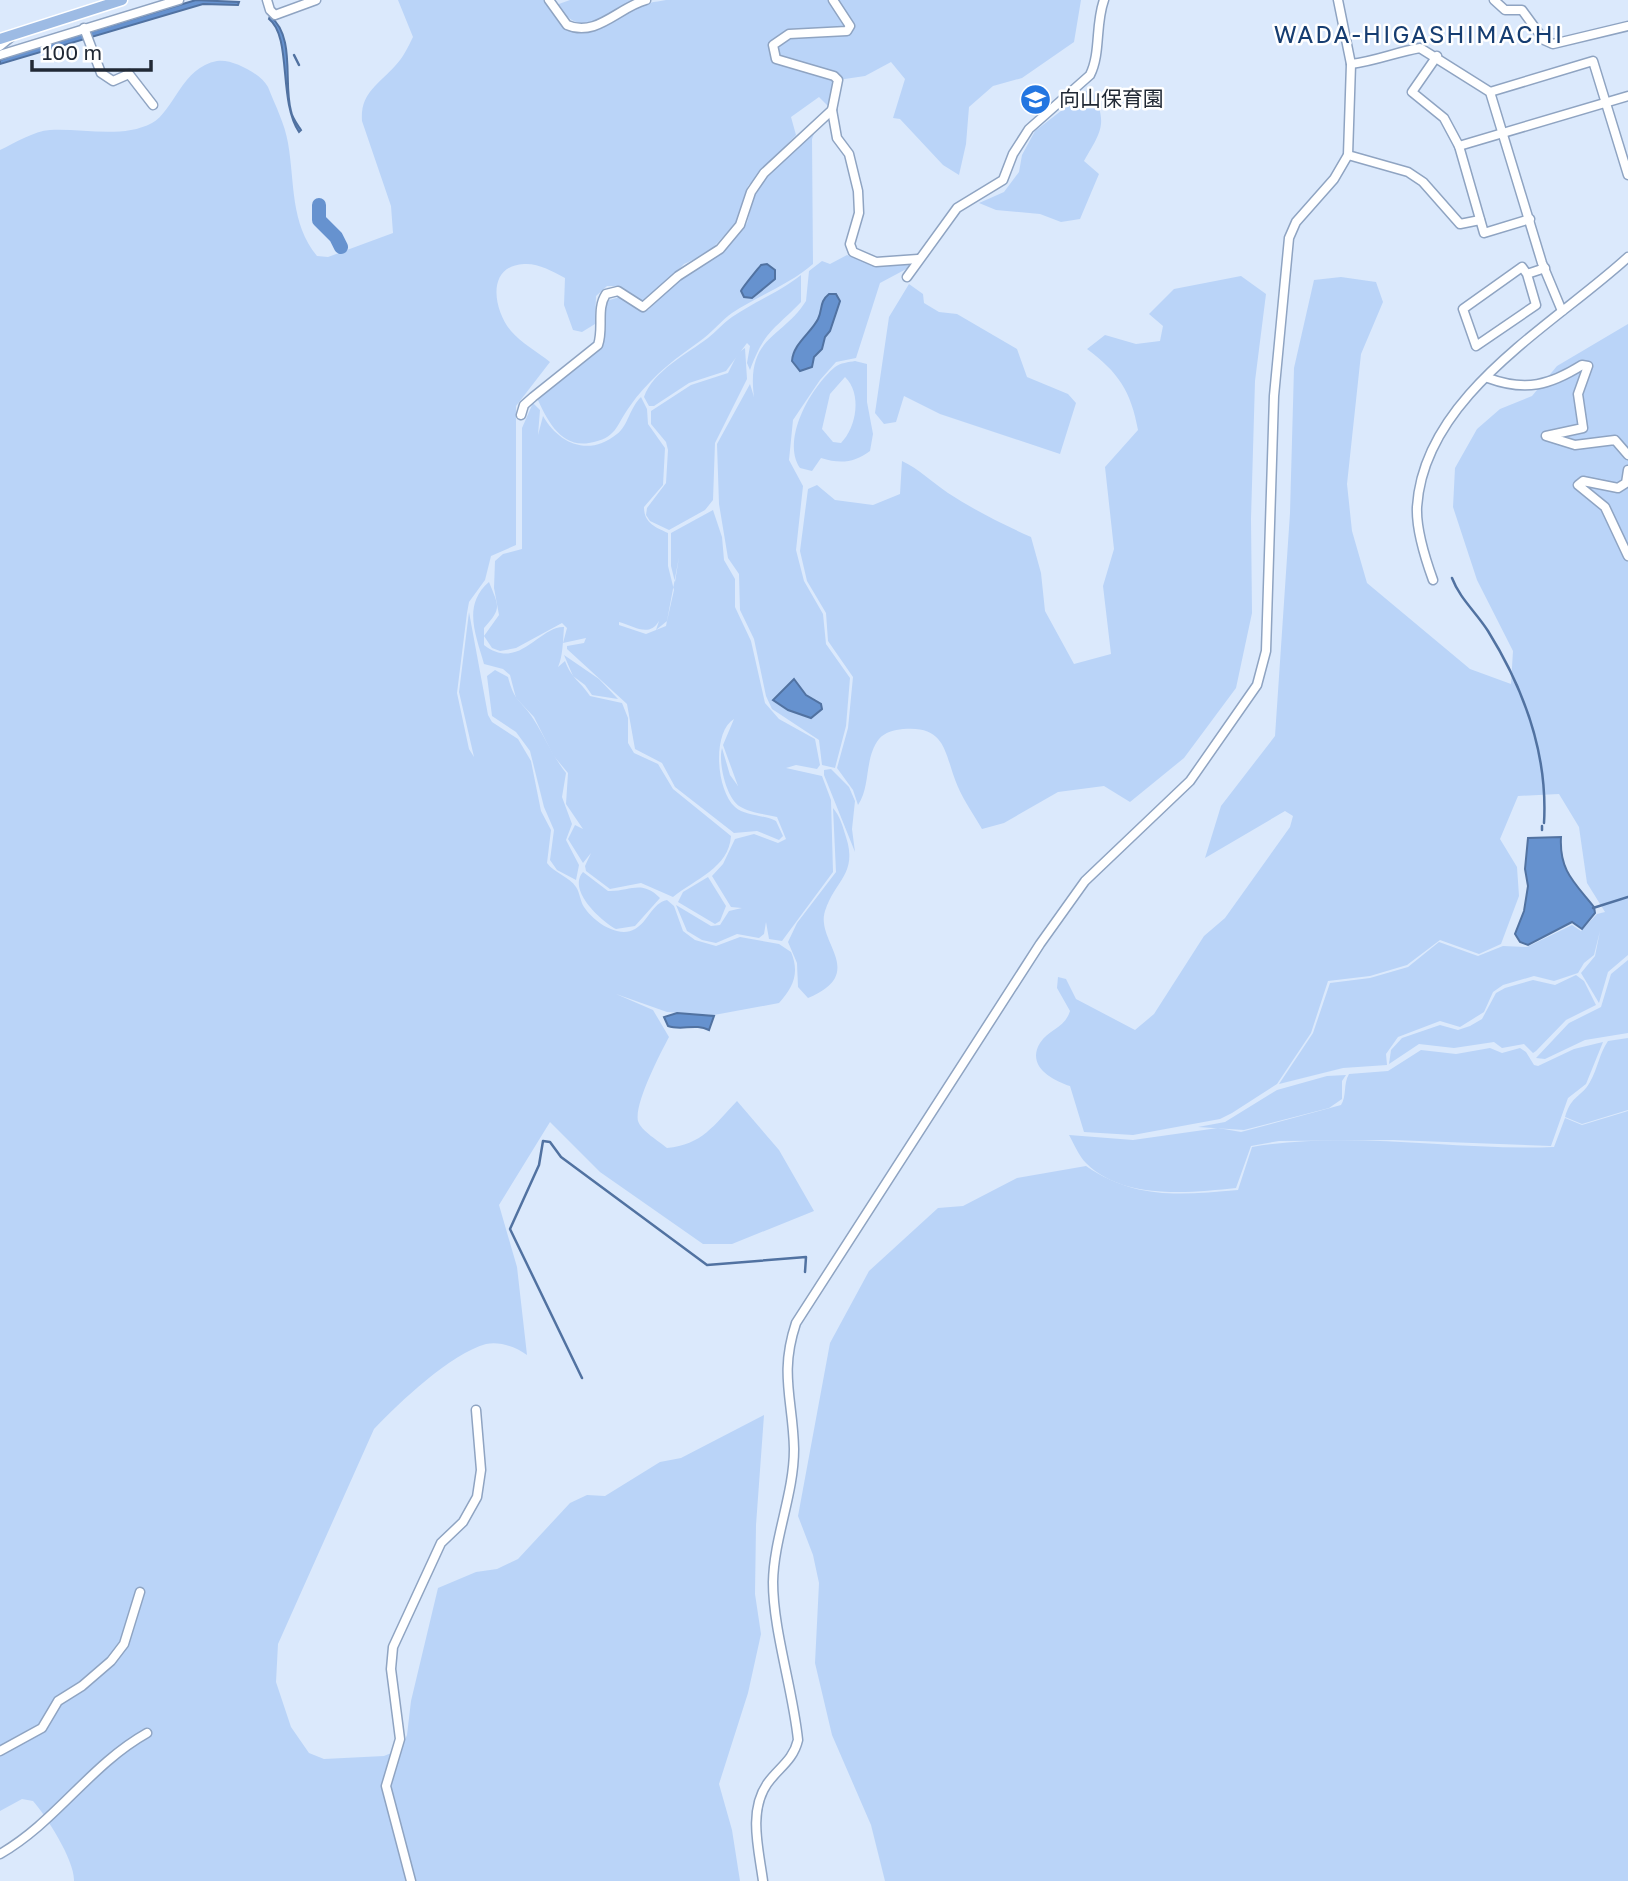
<svg xmlns="http://www.w3.org/2000/svg" width="1628" height="1881" font-family="'Golos Text','Noto Sans JP',sans-serif">
<style>
.green{fill:#bad4f8;fill-rule:evenodd}
.water{fill:#6692cf;stroke:#5172a1;stroke-width:2}
.lines{fill:none;stroke-linecap:round;stroke-linejoin:round}
.stream{stroke:#5172a1;stroke-width:2.5}
.river{stroke:#6692cf;stroke-width:14}
.minor-casing{stroke:#8fa4c2;stroke-width:11}
.major-casing{stroke:#fff;stroke-width:13}
.minor{stroke:#fff;stroke-width:8}
.major{stroke:#9dbbe4;stroke-width:10}
.labels{text-anchor:middle;stroke-width:5;stroke-linejoin:round;paint-order:stroke}
.poi-label{font-size:21px;fill:#212935;stroke:#fff;text-anchor:start}
.quarter-label{font-size:24px;letter-spacing:2px;fill:#163d71;stroke:#fff}
</style>
<rect width="100%" height="100%" fill="#dbe9fc"/>
<g class="green">
<path d="M 398,0 L 544,0 C 575,55 592,29 634,8 C 644,3 655,2 666,0 L 1081,0 L 1074,42 L 1022,78 L 993,86 L 969,107 L 966,144 L 959,175 L 943,165 L 900,119 L 893,118 L 905,79 L 891,62 L 865,76 L 838,80 L 832,110 L 819,97 L 791,117 L 796,135 L 748,186 L 737,221 L 721,239 L 708,253 L 684,264 L 648,302 L 640,303 L 617,286 L 607,286 L 596,296 L 595,324 L 582,332 L 573,330 L 564,305 L 565,278 C 552,271 538,263 524,264 C 485,266 494,311 511,331 C 521,343 538,352 550,362 L 516,406 L 516,545 L 491,556 L 485,580 L 469,602 L 467,613 L 457,693 L 469,749 L 474,757 L 459,692 L 469,612 L 488,715 L 492,722 L 518,739 L 531,761 L 541,811 L 551,830 L 547,863 C 554,873 570,877 576,887 C 580,893 580,901 584,907 C 593,921 618,939 635,929 C 648,922 652,903 667,900 L 674,906 L 683,931 L 695,940 L 716,946 L 740,937 L 779,944 L 791,952 C 800,973 793,988 779,1003 L 714,1015 L 667,1012 L 616,994 L 653,1010 L 669,1037 C 660,1054 634,1104 638,1121 C 641,1131 659,1141 667,1148 C 702,1145 714,1125 737,1101 L 779,1150 L 814,1211 L 732,1244 L 703,1244 L 600,1172 L 550,1122 L 499,1205 L 517,1267 L 527,1355 C 516,1347 500,1341 486,1344 C 450,1354 400,1402 374,1429 L 278,1644 L 276,1682 L 291,1727 L 309,1753 L 324,1759 L 384,1756 L 401,1749 L 407,1735 L 411,1701 L 438,1588 L 476,1572 L 497,1569 L 518,1559 L 570,1503 L 587,1495 L 605,1496 L 660,1462 L 681,1458 L 764,1415 L 756,1525 L 755,1594 L 761,1634 L 748,1693 L 719,1784 L 732,1830 L 740,1881 L 74,1881 C 75,1861 47,1817 33,1801 L 22,1799 L 0,1811 L 0,150 C 15,143 34,131 50,130 C 82,128 122,139 152,123 C 174,111 182,67 217,61 C 232,58 261,74 268,87 C 275,105 285,124 288,143 C 295,183 290,223 317,256 L 328,257 L 393,233 L 391,206 L 362,121 C 360,93 378,85 395,66 C 403,58 408,47 413,37 Z"/>
<path d="M 570,0 L 633,0 C 600,16 586,42 556,5 Z"/>
<path d="M 1092,87 C 1107,125 1103,128 1084,161 L 1099,174 L 1080,219 L 1061,222 L 1040,214 L 996,210 L 979,203 L 1004,192 L 1019,172 L 1022,155 L 1035,131 Z"/>
<path d="M 815,131 L 812,139 L 813,264 C 789,285 759,295 732,313 C 722,320 714,330 704,338 C 688,350 673,360 658,374 C 648,384 638,394 630,406 C 615,426 618,438 589,443 C 561,448 547,420 537,398 L 600,346 L 605,335 L 606,301 L 620,297 L 648,310 L 682,276 L 712,259 L 740,231 L 747,223 L 754,197 L 766,176 Z"/>
<path d="M 847,255 L 866,262 L 908,262 L 910,267 L 880,283 L 856,358 L 836,362 L 820,380 L 793,420 L 789,460 L 803,486 L 796,550 L 804,581 L 823,614 L 826,644 L 850,678 L 846,726 L 835,768 L 822,765 L 819,740 L 772,709 L 766,696 L 754,639 L 740,610 L 739,574 L 728,558 L 719,504 L 717,444 L 750,384 L 754,397 C 746,336 782,339 806,301 L 809,271 L 822,261 L 830,264 Z"/>
<path d="M 801,275 L 801,302 C 773,331 765,330 750,370 L 747,363 L 750,346 L 747,343 L 726,371 L 689,383 L 654,406 L 649,406 L 644,397 C 653,371 687,354 708,338 C 716,332 723,323 732,317 C 755,301 780,292 801,275 Z"/>
<path d="M 1241,276 L 1266,294 L 1255,381 L 1251,519 L 1252,613 L 1236,688 L 1184,758 L 1130,802 L 1104,786 L 1058,792 L 1004,823 L 982,829 C 974,815 964,801 958,787 C 944,755 948,725 903,729 C 894,730 885,732 879,739 C 864,758 871,786 858,805 L 853,790 L 837,768 L 848,728 L 853,677 L 828,641 L 826,613 L 807,581 L 800,551 L 808,489 L 817,485 L 835,500 L 873,505 L 900,494 L 902,461 C 919,469 932,482 948,493 C 974,510 1002,524 1031,537 L 1041,573 L 1045,611 L 1074,664 L 1111,654 L 1103,586 L 1114,549 L 1105,467 L 1138,430 C 1131,391 1118,372 1087,349 L 1105,335 L 1136,344 L 1160,341 L 1163,326 L 1149,314 L 1174,289 Z"/>
<path d="M 1341,277 L 1376,282 L 1383,302 L 1361,354 L 1347,484 L 1352,531 L 1367,583 L 1470,669 L 1511,684 L 1513,651 L 1477,580 L 1453,507 L 1455,468 L 1477,429 L 1500,409 L 1532,396 L 1557,366 L 1628,324 L 1628,955 L 1608,972 L 1599,1003 L 1581,973 L 1595,956 L 1600,931 L 1594,955 L 1584,963 L 1578,973 L 1554,981 L 1534,976 L 1503,985 L 1493,992 L 1484,1012 L 1460,1027 L 1440,1021 L 1398,1037 L 1386,1054 L 1387,1065 L 1343,1068 L 1279,1084 L 1313,1033 L 1330,983 L 1370,978 L 1408,967 L 1439,942 L 1478,956 L 1503,946 L 1527,947 L 1572,925 L 1581,931 L 1597,914 L 1605,912 L 1587,883 L 1579,827 L 1559,794 L 1518,796 L 1500,839 L 1517,867 L 1519,896 L 1501,944 L 1479,954 L 1440,940 L 1407,965 L 1370,976 L 1328,981 L 1311,1033 L 1277,1084 L 1232,1113 L 1220,1119 L 1133,1135 L 1084,1132 L 1070,1086 C 1052,1080 1026,1066 1040,1043 C 1049,1029 1065,1028 1070,1011 L 1057,988 L 1058,977 L 1066,979 L 1076,999 L 1135,1030 L 1154,1014 L 1204,936 L 1225,918 L 1290,827 L 1293,816 L 1285,811 L 1205,858 L 1221,806 L 1275,736 L 1290,513 L 1294,368 L 1314,280 Z"/>
<path d="M 909,284 L 923,294 L 924,303 L 939,312 L 957,314 L 1017,349 L 1027,377 L 1068,394 L 1076,403 L 1060,454 L 940,414 L 904,396 L 896,422 L 884,424 L 875,413 L 889,317 Z"/>
<path d="M 745,348 L 747,379 L 715,443 L 713,500 L 705,510 L 669,530 L 650,521 L 646,515 L 647,508 L 666,483 L 668,450 L 666,442 L 651,424 L 651,411 L 691,385 L 728,373 L 738,353 Z"/>
<path d="M 855,361 L 867,364 L 867,402 L 873,434 L 870,451 C 854,463 840,464 821,458 L 812,471 L 800,468 C 781,439 811,387 835,367 C 840,363 849,362 855,361 ZM 845,377 C 862,393 857,427 841,443 L 833,442 L 822,429 L 830,394 Z"/>
<path d="M 641,397 L 647,409 L 648,424 L 665,448 L 663,485 L 644,507 C 644,523 655,527 668,533 L 668,566 L 674,590 L 667,621 L 656,630 L 659,621 C 649,638 634,626 619,622 L 619,625 L 646,634 L 666,626 L 679,557 L 675,582 L 671,566 L 671,533 L 713,510 L 722,537 L 724,560 L 735,579 L 735,607 L 751,641 L 765,703 L 779,719 L 815,739 L 820,765 L 817,769 L 796,765 L 786,768 L 822,776 L 831,800 L 833,872 L 782,941 L 769,939 L 766,922 L 764,934 L 759,938 L 737,934 L 716,943 L 702,940 L 687,931 L 676,905 L 711,926 L 720,925 L 729,911 L 742,908 L 731,907 L 712,876 L 723,864 L 735,839 L 754,834 L 778,843 L 786,839 L 777,817 C 765,814 750,813 739,806 C 726,797 718,762 722,748 L 730,775 L 738,786 L 723,745 L 734,719 C 712,732 716,790 735,807 C 745,816 765,815 776,821 L 783,836 L 779,840 L 757,831 L 734,833 L 675,787 L 662,763 L 635,749 L 627,704 L 567,649 L 567,646 L 584,643 L 586,638 L 563,643 L 567,628 L 562,623 L 516,648 L 500,651 L 492,648 L 484,636 L 499,615 L 494,588 L 495,561 L 503,554 L 522,549 L 522,428 L 533,403 L 540,410 L 538,435 L 543,416 C 559,444 589,457 617,434 C 628,426 630,407 641,397 Z"/>
<path d="M 489,582 C 499,607 502,608 484,628 L 484,645 C 519,672 539,626 564,627 C 563,640 563,656 558,667 L 565,661 C 571,678 581,682 590,696 L 622,703 L 628,718 L 628,743 L 634,753 L 658,764 L 673,789 L 731,836 C 729,868 695,879 673,897 L 641,883 L 610,889 L 586,871 L 585,866 L 591,853 L 583,863 L 568,839 L 575,825 L 583,829 L 566,804 L 568,773 L 553,755 L 534,717 L 516,698 L 510,675 L 503,669 L 484,664 C 476,635 462,605 489,582 Z"/>
<path d="M 564,655 L 599,679 L 618,699 L 592,695 L 585,685 L 573,676 Z"/>
<path d="M 495,670 L 508,677 C 515,704 521,699 534,720 C 546,739 552,755 566,773 L 562,797 L 572,824 L 566,840 L 579,865 L 576,880 L 557,870 L 550,860 L 554,830 L 544,807 L 530,751 L 516,732 L 492,716 L 487,676 Z"/>
<path d="M 831,769 L 849,787 L 855,801 L 852,829 L 855,852 L 824,775 L 824,770 Z"/>
<path d="M 833,808 C 840,816 843,827 846,837 C 858,874 835,880 825,911 C 815,942 869,973 808,998 L 798,987 L 797,963 L 788,942 L 797,923 L 836,872 Z"/>
<path d="M 583,872 L 608,891 C 630,892 641,879 660,898 L 635,926 L 616,929 C 601,921 567,890 583,872 Z"/>
<path d="M 708,877 L 726,906 L 720,921 L 715,924 L 678,902 L 683,892 Z"/>
<path d="M 1628,960 L 1628,1033 L 1585,1040 L 1545,1059 L 1536,1058 L 1569,1023 L 1601,1007 L 1611,974 Z"/>
<path d="M 1576,975 L 1584,981 L 1596,1005 L 1566,1020 L 1536,1051 L 1533,1053 L 1524,1044 L 1502,1048 L 1494,1042 L 1454,1048 L 1419,1044 L 1389,1064 L 1391,1050 L 1402,1038 L 1440,1025 L 1458,1030 L 1470,1026 L 1482,1019 L 1496,993 L 1505,988 L 1533,980 L 1555,985 Z"/>
<path d="M 1628,1038 L 1628,1110 L 1582,1124 L 1565,1117 C 1572,1094 1581,1098 1590,1082 C 1598,1068 1599,1054 1608,1041 Z"/>
<path d="M 1603,1042 L 1586,1084 L 1568,1098 L 1551,1146 L 1393,1140 L 1279,1141 L 1251,1146 L 1236,1188 C 1189,1193 1123,1200 1086,1163 C 1079,1156 1074,1144 1069,1135 L 1133,1140 L 1218,1128 L 1241,1132 L 1341,1105 C 1347,1096 1343,1084 1349,1074 L 1388,1071 L 1421,1050 L 1456,1054 L 1490,1048 L 1502,1053 L 1520,1048 L 1526,1052 L 1534,1065 L 1538,1066 L 1574,1049 Z"/>
<path d="M 1346,1075 L 1342,1081 L 1342,1099 L 1329,1108 L 1244,1130 L 1198,1127 L 1225,1122 L 1277,1090 L 1327,1076 Z"/>
<path d="M 1628,1111 L 1628,1881 L 885,1881 L 871,1825 L 832,1735 L 815,1663 L 819,1583 L 813,1555 L 798,1516 L 830,1343 L 869,1271 L 938,1208 L 963,1206 L 1017,1178 L 1086,1166 C 1136,1200 1180,1195 1238,1190 L 1252,1147 C 1351,1130 1454,1151 1554,1147 L 1565,1118 L 1582,1125 Z"/>
</g>
<g class="water">
<path d="M 196,0 L 239,2 L 238,5 L 203,4 L 0,64 L 0,60 L 19,53 Z"/>
<path d="M 270,16 C 296,37 283,82 291,111 C 292,118 297,124 301,130 L 299,132 C 278,100 292,37 269,19 Z"/>
<path d="M 767,264 L 775,270 L 775,279 L 752,298 L 744,297 L 741,291 C 742,288 757,270 761,265 Z"/>
<path d="M 829,294 L 836,294 L 840,301 L 830,331 L 825,337 L 822,349 L 814,357 L 812,367 L 800,371 L 792,361 C 793,344 811,333 818,319 C 823,309 819,302 829,294 Z"/>
<path d="M 794,679 L 806,695 L 821,704 L 822,709 L 811,718 L 788,710 L 773,700 Z"/>
<path d="M 1561,837 C 1559,871 1575,883 1594,907 L 1595,913 L 1582,929 L 1572,922 L 1528,945 L 1520,942 L 1515,934 L 1524,911 L 1528,886 L 1525,869 L 1528,838 Z"/>
<path d="M 677,1013 L 714,1016 L 709,1030 C 695,1023 682,1031 668,1026 L 664,1017 Z"/>
</g>
<g class="lines">
<g class="stream">
<path d="M 294,55 L 299,65"/>
<path d="M 1452,578 C 1460,599 1476,612 1488,631 C 1524,689 1548,754 1544,823"/>
<path d="M 1542,826 L 1542,830"/>
<path d="M 1593,908 L 1628,897"/>
<path d="M 582,1378 L 510,1229 L 539,1165 L 543,1141 L 550,1142 L 561,1157 L 707,1265 L 806,1257 L 805,1272"/>
</g>
<path class="river" d="M 319,205 L 319,220 L 336,237 L 341,247"/>
<defs>
<g id="minor">
<path d="M 267,0 L 270,10 L 275,15 L 316,0"/>
<path d="M 549,0 L 567,25 C 596,38 619,7 646,0"/>
<path d="M 1494,0 L 1505,10 L 1522,10 L 1544,40 L 1553,44 L 1628,26"/>
<path d="M 84,28 L 101,73 L 113,81 L 129,74 L 153,105"/>
<path d="M 0,46 L 11,37"/>
<path d="M 0,55 L 179,0"/>
<path d="M 1437,56 L 1412,92 L 1444,118 L 1459,146 L 1484,233 L 1530,219"/>
<path d="M 1351,64 C 1376,61 1396,52 1420,48 L 1490,92 L 1542,263 L 1562,311"/>
<path d="M 1490,92 L 1593,61 L 1628,175"/>
<path d="M 832,110 L 837,138 L 849,154 L 858,191 L 859,213 L 850,244 L 853,252 L 876,262 L 918,259"/>
<path d="M 1459,146 L 1628,96"/>
<path d="M 1348,155 L 1408,172 L 1423,182 L 1460,224 L 1480,220"/>
<path d="M 1527,274 L 1536,305 L 1476,346 L 1463,309 L 1522,267 L 1527,274 L 1545,268"/>
<path d="M 907,277 L 957,208 L 1003,180 L 1013,154 L 1029,129 L 1090,75 C 1101,53 1095,25 1104,0"/>
<path d="M 1488,378 C 1526,392 1550,385 1582,365 L 1588,366 L 1578,394 L 1583,428 L 1546,436 L 1575,445 L 1615,440 L 1628,455"/>
<path d="M 521,415 L 524,405 L 533,397 L 598,345 C 604,328 596,309 606,294 L 618,291 L 643,307 L 678,276 L 720,249 L 740,225 L 751,192 L 764,173 L 832,110 L 838,80 L 834,76 L 776,59 L 773,45 L 789,34 L 847,31 L 850,26 L 833,0"/>
<path d="M 1628,470 L 1626,483 L 1618,488 L 1583,481 L 1578,485 L 1605,507 L 1628,556"/>
<path d="M 1433,580 C 1425,558 1416,530 1417,507 C 1424,395 1554,325 1628,257"/>
<path d="M 0,1751 L 42,1728 L 58,1701 L 82,1686 L 111,1661 L 124,1644 L 140,1592"/>
<path d="M 0,1854 C 56,1822 90,1765 147,1733"/>
<path d="M 411,1881 L 386,1786 L 400,1739 L 391,1669 L 393,1647 L 441,1543 L 463,1522 L 477,1497 L 481,1470 L 476,1410"/>
<path d="M 763,1881 C 759,1850 748,1812 767,1784 C 778,1768 793,1761 798,1740 C 793,1690 773,1630 773,1582 C 774,1537 794,1494 794,1449 C 793,1400 779,1374 796,1323 L 1040,944 L 1085,881 L 1190,781 L 1257,685 L 1266,651 L 1274,396 L 1289,238 L 1296,222 L 1334,179 L 1348,155 L 1351,64 L 1338,0"/>
</g>
<path id="major" d="M 0,39 L 122,0"/>
</defs>
<use href="#minor" class="minor-casing"/>
<use href="#major" class="major-casing"/>
<use href="#minor" class="minor"/>
<use href="#major" class="major"/>
</g>
<defs>
<symbol id="school-disc" viewBox="-11 -11 22 22"><circle r="9.5" fill="#2376e1" stroke="#fff"/><path d="M0-5L7-2L0 1L-7-2ZM-4 1L0 2.5L4 1V4Q0 6-4 4Z" fill="#fff"/></symbol>
</defs>
<g fill-rule="evenodd">
<use href="#school-disc" x="1018" y="82" width="35" height="35"/>
</g>
<g class="labels">
<g class="poi-label">
<text x="1059" y="106">向山保育園</text>
</g>
<g class="quarter-label">
<text x="1419" y="43">WADA-HIGASHIMACHI</text>
</g>
</g>
<path d="M32 60v10h119v-10" fill="none" stroke="#212935" stroke-width="3.5"/>
<text x="42" y="60" font-size="21" fill="#212935" stroke="#ffffff" stroke-width="5" paint-order="stroke">100 m</text>
</svg>
